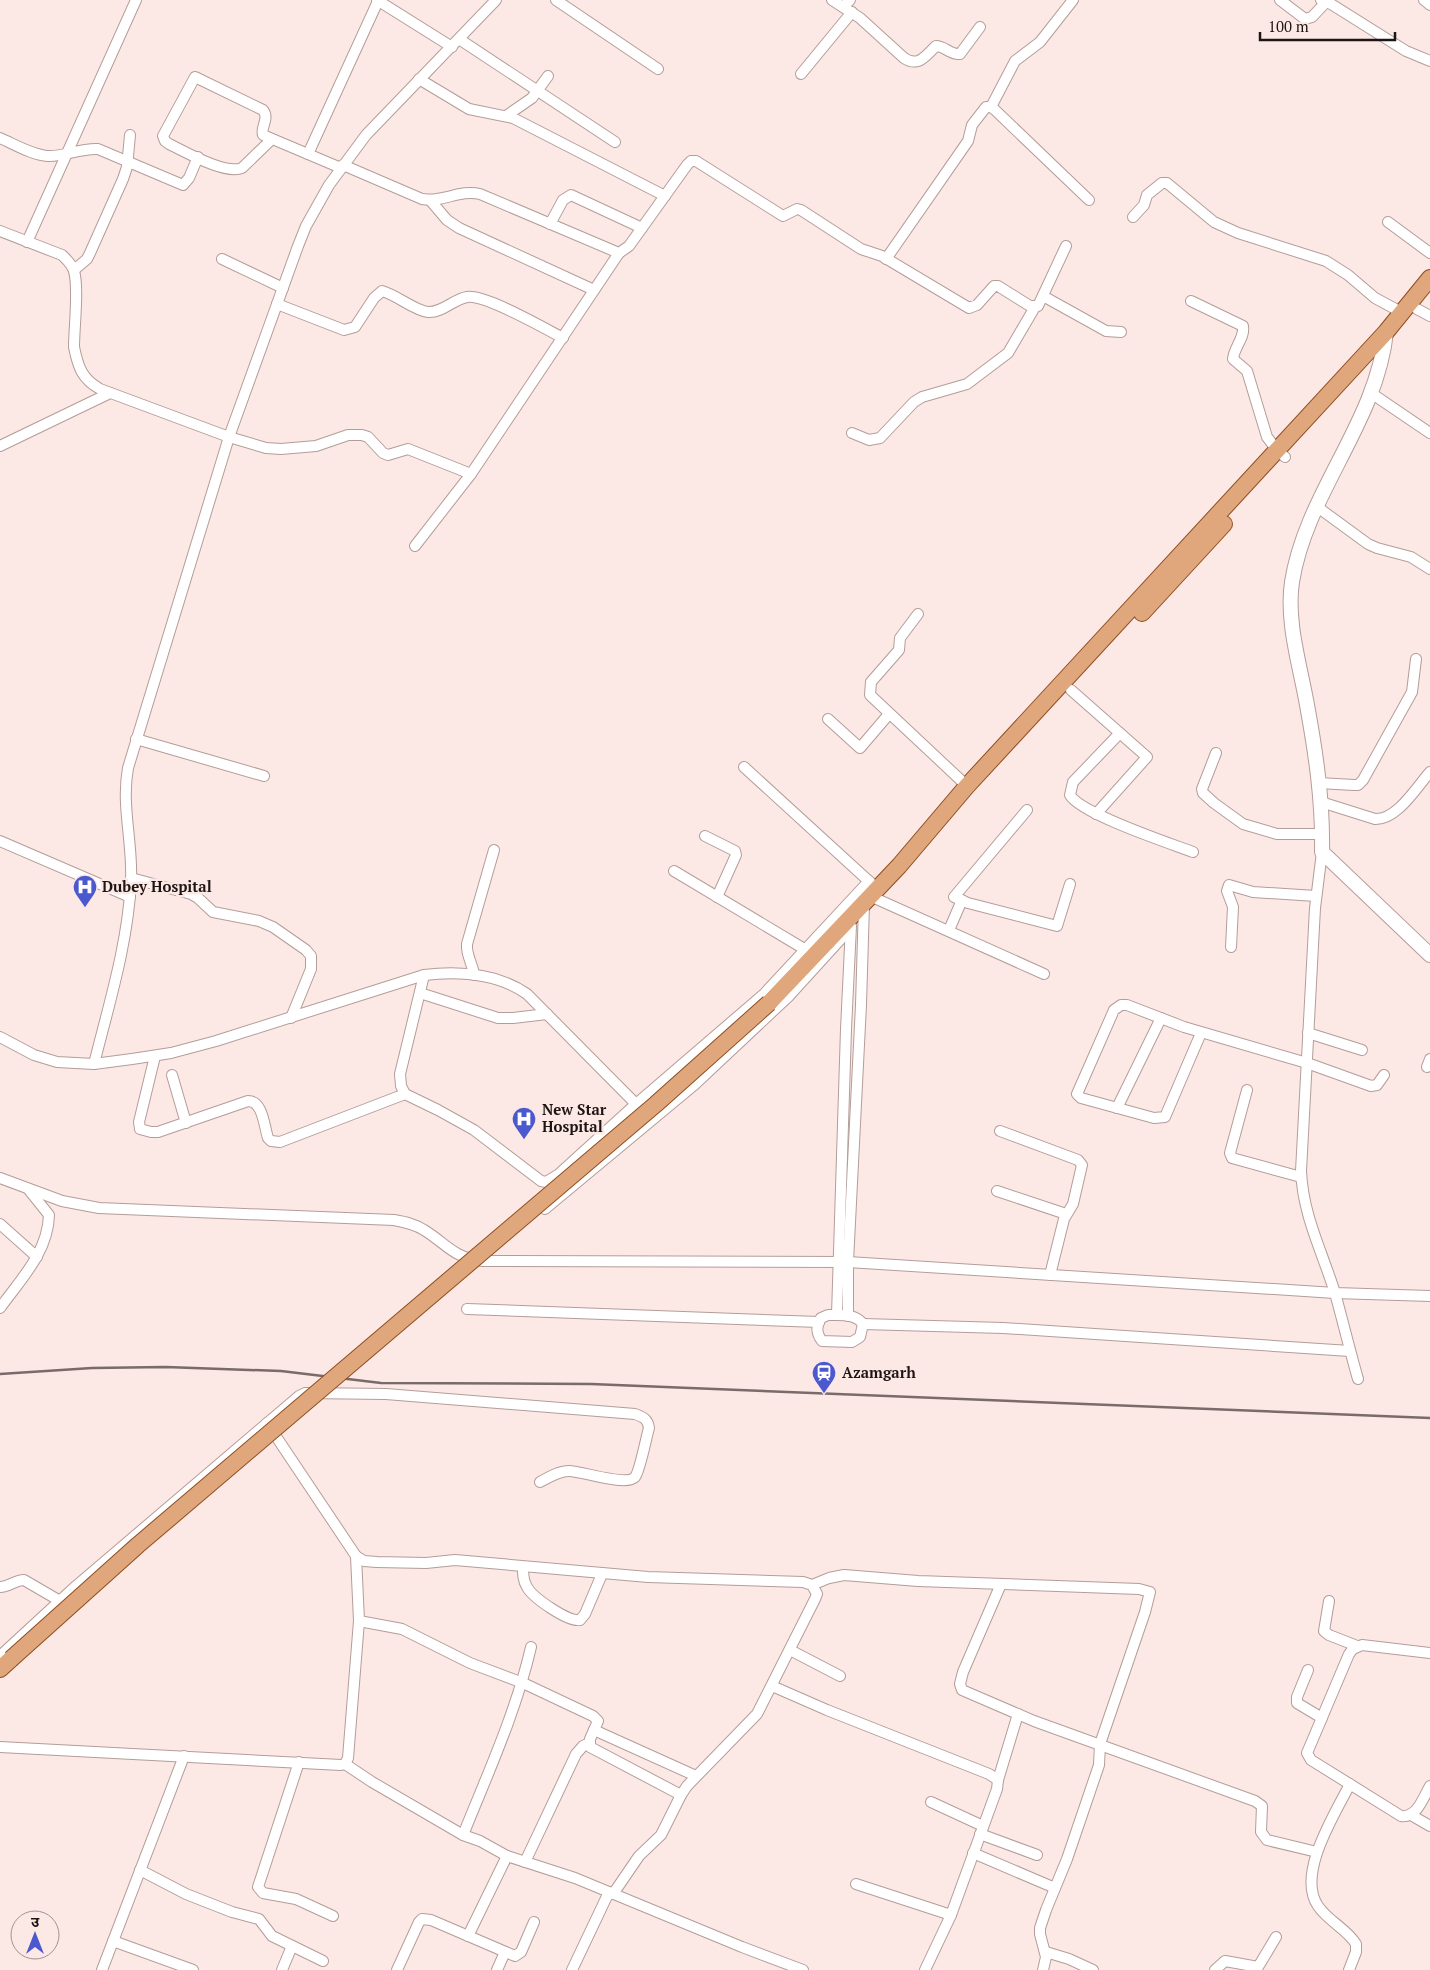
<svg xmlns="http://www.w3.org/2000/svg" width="1430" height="1970" font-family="'PT Serif','Noto Sans Devanagari',serif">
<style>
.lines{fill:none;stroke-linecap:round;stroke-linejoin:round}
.minor-casing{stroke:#b49d99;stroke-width:12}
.secondary-casing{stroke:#b49d99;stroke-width:16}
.primary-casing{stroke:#8f4d1f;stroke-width:18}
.minor{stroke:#fff;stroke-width:10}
.secondary{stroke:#fff;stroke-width:14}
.primary{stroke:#e0a67c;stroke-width:16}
.rail{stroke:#786b69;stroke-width:2.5}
.primary-bridge-casing{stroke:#8f4d1f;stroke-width:18;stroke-linecap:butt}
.primary-bridge{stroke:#e0a67c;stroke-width:16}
.labels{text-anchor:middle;stroke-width:5;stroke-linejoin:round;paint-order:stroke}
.poi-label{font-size:15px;font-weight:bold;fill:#1d1513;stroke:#fce8e5;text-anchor:start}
</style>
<rect width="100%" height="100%" fill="#fce8e5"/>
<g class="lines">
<defs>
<g id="minor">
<path d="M 377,0 L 452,47"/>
<path d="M 556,0 L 658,69"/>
<path d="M 832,0 L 860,18 L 904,58 C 919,68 926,55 936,46 C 945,46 950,55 960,54 L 980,27"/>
<path d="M 1280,0 L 1305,19 L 1312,17 L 1326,2"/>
<path d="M 1321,0 L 1331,4 L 1406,51 L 1430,61"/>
<path d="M 1424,0 L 1430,5"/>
<path d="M 843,7 L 850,0"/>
<path d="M 459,39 L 615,142"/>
<path d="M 801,74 L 852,12"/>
<path d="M 419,79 L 469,109 L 513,118 L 665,196"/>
<path d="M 991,107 L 1015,61 L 1040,42 L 1073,0"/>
<path d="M 506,116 L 532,98 L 548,76"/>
<path d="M 0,138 C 14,144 32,155 48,156 C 63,157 80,148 98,149 L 183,185 L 189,178 L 198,157"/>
<path d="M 272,139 L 242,168 C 225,175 186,152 169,144 L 165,141 L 163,136 L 195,77 L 263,110 C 270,119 260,127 263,135 L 341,168"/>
<path d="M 308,154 L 378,1"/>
<path d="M 343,165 L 422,199 C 443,203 459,189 480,194 L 619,253 L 629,246 L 687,165 L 691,161 L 696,161 L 783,216 L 797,209 L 801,210 L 861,249 L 882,256 L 969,308 L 977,305 L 994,286 L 998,286 L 1030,306 L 1038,306 L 1066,246"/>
<path d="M 430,200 L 447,220 L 459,228 L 594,290"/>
<path d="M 1133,217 L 1144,205 L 1147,195 L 1162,183 L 1167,183 L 1214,222 L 1238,233 L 1326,261 L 1348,275 L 1375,298 L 1401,312"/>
<path d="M 1388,222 L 1430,253"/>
<path d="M 550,224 L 563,200 L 571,195 L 642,228"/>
<path d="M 0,231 L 62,255 C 67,260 72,264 74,271 C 79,288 74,328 74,347 C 78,367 82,379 100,389 L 229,437 L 266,448 L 281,449 L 316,446 L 348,435 L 362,435 L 368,437 L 383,453 L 388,455 L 408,449 L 471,474"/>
<path d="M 27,242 L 136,0"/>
<path d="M 222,259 L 283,288"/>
<path d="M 886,259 L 968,141 L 972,125 L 986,107 L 991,107 L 995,110 L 1089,200"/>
<path d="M 74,270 L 87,259 L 90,253 L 123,179 L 127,167 L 130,135"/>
<path d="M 1043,296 L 1106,331 L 1121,332"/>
<path d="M 1191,301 L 1243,326 C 1245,338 1234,347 1233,359 L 1247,371 L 1267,437 L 1277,450 L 1285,457"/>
<path d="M 277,304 L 344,330 L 355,327 L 374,298 L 382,291 C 397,295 415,311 428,312 C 442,313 454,299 467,297 C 485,294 544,328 563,338"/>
<path d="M 1417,309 L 1430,316"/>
<path d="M 1371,393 L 1430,433"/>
<path d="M 852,433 L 869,440 L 880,438 L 914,402 L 922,397 L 967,384 L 1008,353 L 1035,307"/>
<path d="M 0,446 L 110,393"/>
<path d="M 1316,506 L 1368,544 L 1377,548 L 1411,557 L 1430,569"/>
<path d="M 415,546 L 471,474 L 619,253"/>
<path d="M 918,614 L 900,638 L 899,650 L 871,682 L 870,695 L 967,786"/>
<path d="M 1071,690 L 1147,757 L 1096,814"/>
<path d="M 828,719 L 860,748 L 889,714"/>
<path d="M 1120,733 L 1073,782 L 1070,795 C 1081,814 1169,843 1193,852"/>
<path d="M 136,739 L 264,776"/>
<path d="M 1216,753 L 1202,789 L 1203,793 L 1214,803 L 1243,824 L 1277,834 L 1322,834"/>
<path d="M 744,767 L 872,884"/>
<path d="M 1319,783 L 1354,785 L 1358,785 L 1363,780 L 1412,692 L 1416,659"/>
<path d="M 1321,802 L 1375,819 C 1397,820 1416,788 1430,772"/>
<path d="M 1027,810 L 954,897 L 968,903 L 1057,926 L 1070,884"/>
<path d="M 705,836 L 735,851 L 736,855 L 717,897"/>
<path d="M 0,841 L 130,897"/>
<path d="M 1322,852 L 1315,908 L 1301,1171 C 1303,1216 1322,1251 1335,1293 C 1343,1322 1350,1351 1358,1379"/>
<path d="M 674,871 L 806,950"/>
<path d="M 131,878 L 191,894 L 198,898 L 213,912 L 259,921 L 273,927 L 306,950 L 311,956 L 311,969 L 291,1018"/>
<path d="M 870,896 L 1044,974"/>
<path d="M 949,930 L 962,900"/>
<path d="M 1231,947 L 1233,907 L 1227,891 L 1229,885 L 1253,892 L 1316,896"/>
<path d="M 424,975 L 400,1074 L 401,1086 L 405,1094 L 438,1110 L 474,1130 L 541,1181 L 546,1182 L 559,1174 L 636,1104 L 764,994 L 869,881"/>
<path d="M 474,975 C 473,964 466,956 467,944 L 494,850"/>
<path d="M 420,993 L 498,1018 L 513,1018 L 547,1014"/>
<path d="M 1201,1033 L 1165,1117 L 1154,1118 L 1081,1098 L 1077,1094 L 1114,1010 L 1121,1005 L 1127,1005 L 1184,1027 L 1307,1063 L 1371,1086 L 1377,1085 L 1384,1075"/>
<path d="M 1308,1033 L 1362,1050"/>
<path d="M 0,1037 L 34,1055 L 57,1062 L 94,1064 L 132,1059 L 171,1053 L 216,1041 L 424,975 C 459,971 497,973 527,994 L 636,1104"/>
<path d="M 155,1056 L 139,1122 L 140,1129 L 151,1132 L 158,1132 L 248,1101 C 263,1101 264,1126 268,1138 L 271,1141 L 280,1142 L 405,1094"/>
<path d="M 94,1064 C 109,1004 128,943 131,881 C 133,843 121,806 128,768 L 229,437 L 298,246 L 306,226 L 329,185 L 366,135 L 496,0"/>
<path d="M 1427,1067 L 1430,1059"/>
<path d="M 172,1075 L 186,1123"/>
<path d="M 1247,1090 L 1230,1153 L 1232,1158 L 1301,1177"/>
<path d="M 1117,1108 L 1161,1018"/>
<path d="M 1000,1131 L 1078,1160 L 1082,1165 L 1073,1204 L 1064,1219 L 1050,1275"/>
<path d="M 0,1178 L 62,1201 L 99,1208 L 394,1220 C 405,1222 415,1224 424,1230 C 447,1244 453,1258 483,1261 L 848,1262 L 1335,1293 L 1430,1296"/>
<path d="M 997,1191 L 1066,1214"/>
<path d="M 545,1209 L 693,1086 L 789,996 L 850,929"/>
<path d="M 0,1224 L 37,1257"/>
<path d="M 0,1308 C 21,1279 48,1252 49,1215 L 29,1190"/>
<path d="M 467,1309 L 819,1322"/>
<path d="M 828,1315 C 840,1315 855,1313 863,1324 L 860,1337 L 852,1342 L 822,1341 C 816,1333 816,1327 821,1318 Z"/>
<path d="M 837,1315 L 846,1029 L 851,926"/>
<path d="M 848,1316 L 848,1262 L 861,1005 L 864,904"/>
<path d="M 863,1324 L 1003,1328 L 1350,1351"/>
<path d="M 267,1423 L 356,1556 L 364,1561 L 377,1562 L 426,1563 L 455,1560 L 648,1577 L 803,1582 L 812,1585 L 817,1594 L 815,1599 L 757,1714 L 687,1786 L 681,1795 L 661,1835 L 639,1856 L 613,1894"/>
<path d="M 523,1567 C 523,1574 523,1581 527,1587 C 533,1598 568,1622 580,1620 L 585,1614 L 602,1574"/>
<path d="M 1001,1584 L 963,1672 L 960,1684 L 962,1690 L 1034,1721 L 1255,1801 L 1262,1806 L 1261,1832 L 1267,1840 L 1317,1852"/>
<path d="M 812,1585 L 829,1578 L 844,1575 L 918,1581 L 1139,1589 L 1150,1592 L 1145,1612 L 1100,1744 L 1099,1765 L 1067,1859 L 1046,1910 L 1040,1928 L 1040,1934 L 1046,1957 L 1043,1970"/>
<path d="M 0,1587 C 9,1587 15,1580 24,1580 L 60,1601"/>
<path d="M 1329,1601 L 1324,1631 L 1329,1635 L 1357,1646"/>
<path d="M 359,1621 L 402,1629 L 470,1663 L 523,1683 L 593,1716 L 598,1721 L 590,1739 L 590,1747 L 681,1795"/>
<path d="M 790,1650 L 840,1676"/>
<path d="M 1430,1653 L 1362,1645 L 1353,1649 L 1349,1654 L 1307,1753 L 1311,1760 L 1401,1816 C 1417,1818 1423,1798 1430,1786"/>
<path d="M 0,1656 L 76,1586 L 299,1396 L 305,1393 L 386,1394 L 635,1414 C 643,1417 648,1419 649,1428 C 646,1438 640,1471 635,1477 C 626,1487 582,1471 569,1471 C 559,1471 549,1477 540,1482"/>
<path d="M 1308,1670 L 1297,1697 L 1297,1703 L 1322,1718"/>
<path d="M 772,1686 L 827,1710 L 989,1774 L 998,1780 L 997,1789 L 951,1915 L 925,1970"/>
<path d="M 594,1730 L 696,1776"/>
<path d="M 0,1747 L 341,1765 L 345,1764 L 348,1758 L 359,1621 L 356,1556"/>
<path d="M 299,1762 L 258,1887 L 263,1893 L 296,1899 L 333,1916"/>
<path d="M 345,1764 L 372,1782 L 463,1835 L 480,1841 L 507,1856 L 575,1878 L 742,1947 L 803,1970"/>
<path d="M 998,1780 L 1018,1714"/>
<path d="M 931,1802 L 983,1826"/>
<path d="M 1411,1815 L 1430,1826"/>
<path d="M 980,1834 L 1037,1855"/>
<path d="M 463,1835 C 488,1773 516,1712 531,1647"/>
<path d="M 973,1853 L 1055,1888"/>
<path d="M 525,1862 L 576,1754 L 583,1746 L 589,1743"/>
<path d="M 140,1870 L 186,1894 L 232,1912 L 259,1919 L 272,1936 L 323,1961"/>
<path d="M 856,1884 L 951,1915"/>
<path d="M 468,1936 L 507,1856"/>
<path d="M 113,1941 L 193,1970"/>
<path d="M 1046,1952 L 1069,1959 L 1093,1970"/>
<path d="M 102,1970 L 184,1756"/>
<path d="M 282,1970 L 292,1946"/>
<path d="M 397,1970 L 419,1922 L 422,1919 L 431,1920 L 515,1956 L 521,1952 L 534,1922"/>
<path d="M 497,1970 L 505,1952"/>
<path d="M 572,1970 L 609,1892"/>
<path d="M 1215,1970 L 1225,1961 L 1258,1967 L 1276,1937"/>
<path d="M 1349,1970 L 1356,1952 L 1356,1944 C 1347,1929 1328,1921 1318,1906 C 1296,1874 1335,1814 1350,1784"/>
</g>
<path id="secondary" d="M 1386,332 C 1377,422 1306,493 1292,582 C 1286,622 1300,665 1307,705 C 1316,754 1323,802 1322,852 L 1430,955"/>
<g id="primary">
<path d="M 1142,613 L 1224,524"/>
<path d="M 769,1003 L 899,866 L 967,786 L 1386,332 L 1430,278"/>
<path d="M 0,1669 L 11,1659"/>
</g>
</defs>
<use href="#minor" class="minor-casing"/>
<use href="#secondary" class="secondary-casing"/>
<use href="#primary" class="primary-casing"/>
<use href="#minor" class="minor"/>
<use href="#secondary" class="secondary"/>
<use href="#primary" class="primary"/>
<path class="rail" d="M 0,1374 L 92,1368 L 166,1367 L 281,1371 L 381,1383 L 591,1384 L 1430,1418"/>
<defs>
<path id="primary-bridge" d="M 11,1659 L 138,1545 L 656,1104 L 769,1003"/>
</defs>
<use href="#primary-bridge" class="primary-bridge-casing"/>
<use href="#primary-bridge" class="primary-bridge"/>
</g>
<defs>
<symbol id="hospital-pin" viewBox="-11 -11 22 30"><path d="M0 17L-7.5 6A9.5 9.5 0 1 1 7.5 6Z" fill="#4c59ce" stroke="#fce8e5"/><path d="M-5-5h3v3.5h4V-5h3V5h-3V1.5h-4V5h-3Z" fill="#fff"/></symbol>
<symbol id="station-pin" viewBox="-11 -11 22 30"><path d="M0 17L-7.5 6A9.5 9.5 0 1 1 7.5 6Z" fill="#4c59ce" stroke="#fce8e5"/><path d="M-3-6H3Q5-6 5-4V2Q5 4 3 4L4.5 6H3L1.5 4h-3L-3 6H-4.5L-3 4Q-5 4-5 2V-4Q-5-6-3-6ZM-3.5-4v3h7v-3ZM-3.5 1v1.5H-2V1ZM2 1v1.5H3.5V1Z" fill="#fff"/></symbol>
</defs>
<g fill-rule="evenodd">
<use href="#hospital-pin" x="71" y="873" width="28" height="38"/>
<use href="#hospital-pin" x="510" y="1105" width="28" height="38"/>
<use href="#station-pin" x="810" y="1359" width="28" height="38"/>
</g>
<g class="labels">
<g class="poi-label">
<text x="102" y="892">Dubey Hospital</text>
<text x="542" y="1115">New Star<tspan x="542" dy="17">Hospital</tspan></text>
<text x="842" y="1378">Azamgarh</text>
</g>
</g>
<g transform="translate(35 1935)"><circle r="24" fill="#fce8e5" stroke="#a39491"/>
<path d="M0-4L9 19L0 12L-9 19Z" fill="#4c59ce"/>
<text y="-8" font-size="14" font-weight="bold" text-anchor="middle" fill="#1d1513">उ</text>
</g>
<path d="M1260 32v8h135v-8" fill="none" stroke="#1d1513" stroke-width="2.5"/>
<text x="1268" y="32" font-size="15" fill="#1d1513" stroke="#fce8e5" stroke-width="4" paint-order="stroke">100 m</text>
</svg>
